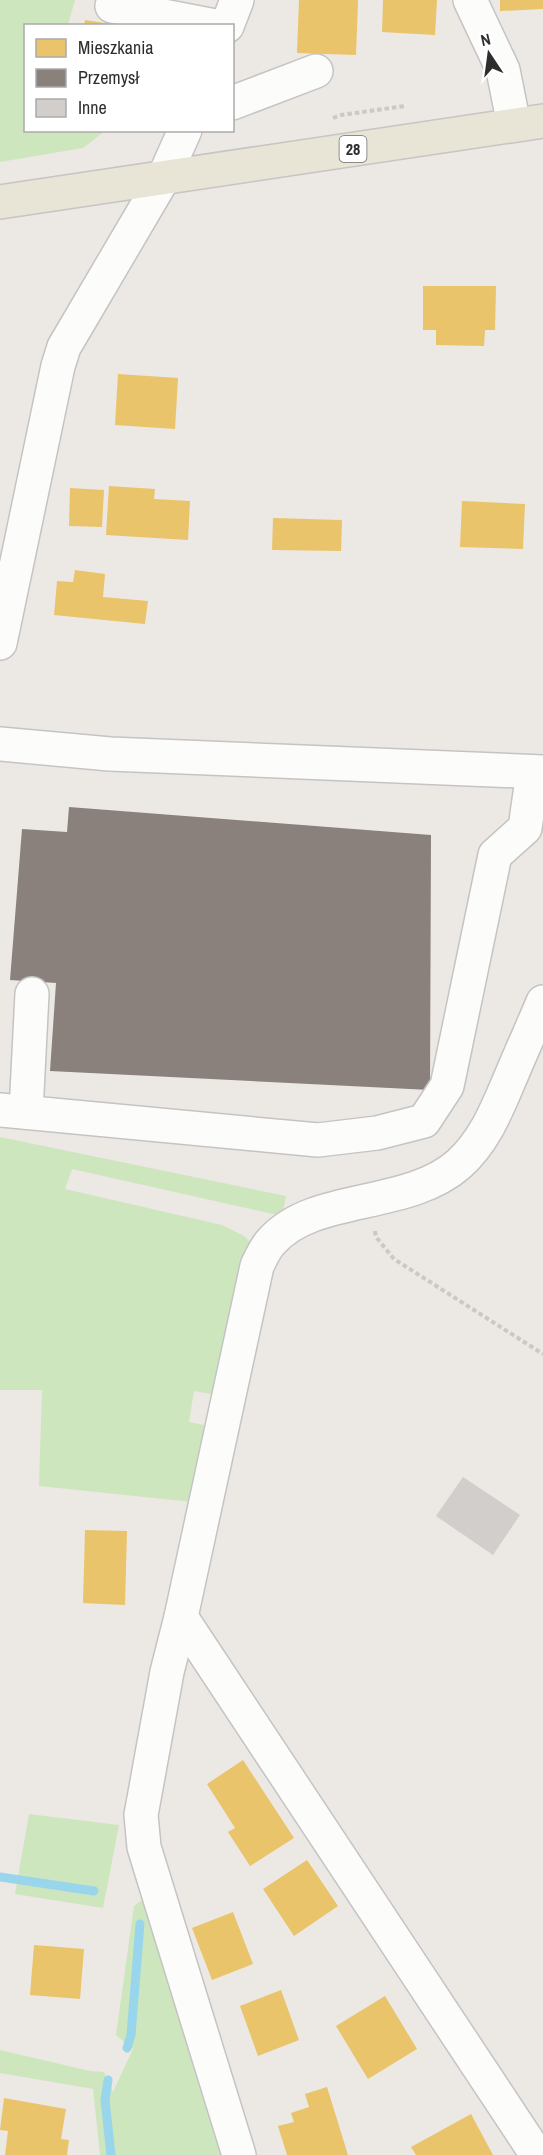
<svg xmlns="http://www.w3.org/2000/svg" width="543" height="2155" font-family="'Archivo Narrow',sans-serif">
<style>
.green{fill:#cee6be}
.homes{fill:#e9c46a}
.industry{fill:#8a817c}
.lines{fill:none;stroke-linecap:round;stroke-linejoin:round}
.stream{stroke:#99d6ec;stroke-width:9}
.building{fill:#d1cecb}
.minor-casing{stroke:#c5c4c5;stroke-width:36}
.major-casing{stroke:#c6c5c4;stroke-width:36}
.path{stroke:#c9c9c8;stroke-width:4;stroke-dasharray:4.5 3;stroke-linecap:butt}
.minor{stroke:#fcfcfb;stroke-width:33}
.major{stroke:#e8e4d6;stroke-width:33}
.labels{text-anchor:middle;stroke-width:6;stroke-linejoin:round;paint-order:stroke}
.shield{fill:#fff;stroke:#6d6d6d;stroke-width:1.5}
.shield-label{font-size:16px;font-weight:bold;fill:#2e2e2e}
</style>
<rect width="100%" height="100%" fill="#ece8e4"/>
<g class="green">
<path d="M 0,0 L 75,0 L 68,25 L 26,26 L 26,130 L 105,131 L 83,148 L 0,162 Z"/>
<path d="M 0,1137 L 286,1196 L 282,1216 L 72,1169 L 65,1189 L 222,1225 L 244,1236 L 253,1245 L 217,1395 L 194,1391 L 189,1422 L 209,1426 L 192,1502 L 39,1486 L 42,1390 L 0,1390 Z"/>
<path d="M 29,1814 L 119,1825 L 103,1908 L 15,1894 Z"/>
<path d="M 145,1898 L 230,2155 L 100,2155 L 93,2089 L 0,2073 L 0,2050 L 90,2071 L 104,2072 L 113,2092 L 133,2049 L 116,2035 L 134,1906 Z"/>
</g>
<g class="homes">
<path d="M 299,0 L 358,0 L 356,55 L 297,53 Z"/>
<path d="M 383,0 L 437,0 L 435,35 L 382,32 Z"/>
<path d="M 500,0 L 543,0 L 543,9 L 500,11 Z"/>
<path d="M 85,20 L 111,24 L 111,26 L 84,26 Z"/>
<path d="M 423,286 L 496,286 L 495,330 L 485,330 L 484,346 L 436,345 L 436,330 L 423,330 Z"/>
<path d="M 118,374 L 178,378 L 175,429 L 115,425 Z"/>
<path d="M 109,486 L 155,489 L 154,499 L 190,501 L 188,540 L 106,535 Z"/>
<path d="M 70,488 L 104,490 L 102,527 L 69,526 Z"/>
<path d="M 462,501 L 525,504 L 523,549 L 460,547 Z"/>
<path d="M 273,518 L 342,520 L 341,551 L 272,550 Z"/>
<path d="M 75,570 L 105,574 L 103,597 L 148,601 L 145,624 L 54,615 L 57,581 L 73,582 Z"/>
<path d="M 85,1530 L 127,1531 L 125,1605 L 83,1603 Z"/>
<path d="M 243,1760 L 294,1838 L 250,1866 L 228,1832 L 235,1828 L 207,1784 Z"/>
<path d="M 307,1860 L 338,1906 L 294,1936 L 263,1889 Z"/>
<path d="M 233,1912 L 253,1964 L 212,1980 L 192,1928 Z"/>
<path d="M 34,1945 L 84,1949 L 80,1999 L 30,1995 Z"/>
<path d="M 281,1990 L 299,2040 L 258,2056 L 240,2006 Z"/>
<path d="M 385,1996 L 417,2049 L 368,2079 L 336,2026 Z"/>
<path d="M 327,2087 L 348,2155 L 287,2155 L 278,2126 L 294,2122 L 291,2113 L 309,2107 L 305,2094 Z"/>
<path d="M 4,2098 L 66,2109 L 61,2139 L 69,2140 L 67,2155 L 5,2155 L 8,2131 L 0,2130 Z"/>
<path d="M 471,2114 L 493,2155 L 416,2155 L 411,2147 Z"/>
</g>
<path class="industry" d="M 69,807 L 431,835 L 430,1090 L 50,1071 L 56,983 L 10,980 L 22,829 L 67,832 Z"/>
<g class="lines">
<g class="stream">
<path d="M 0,1877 L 94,1891"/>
<path d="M 127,2048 L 131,2035 L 140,1924"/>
<path d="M 108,2080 L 105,2100 L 111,2155"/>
</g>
</g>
<path class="building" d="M 463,1477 L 520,1515 L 493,1555 L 436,1516 Z"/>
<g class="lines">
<defs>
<g id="minor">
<path d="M 470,0 L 503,70 L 514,125"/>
<path d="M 112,6 L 215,26"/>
<path d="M 227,26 L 237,0"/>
<path d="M 232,103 L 316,71"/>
<path d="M 0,643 L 58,366 L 64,347 L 164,177 L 185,130"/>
<path d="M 0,744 L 110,754 L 543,772"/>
<path d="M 0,1110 L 318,1140 L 377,1133 L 424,1121 L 447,1086 L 495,855 L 525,828 L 533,772"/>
<path d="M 26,1112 L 32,994"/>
<path d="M 181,1617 L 537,2155"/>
<path d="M 239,2155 L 144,1847 L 141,1815 L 167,1672 L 181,1617 L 257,1266 C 261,1258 265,1248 271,1242 C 313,1193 407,1210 459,1164 C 486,1140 498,1106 512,1074 C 522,1050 533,1026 543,1002"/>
</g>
<path id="major" d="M 0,202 L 543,121"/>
</defs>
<use href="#minor" class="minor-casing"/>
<use href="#major" class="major-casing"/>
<g class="path">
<path d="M 333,118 L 341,115 L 405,106"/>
<path d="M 375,1231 L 376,1237 L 394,1259 L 543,1354"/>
</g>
<use href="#minor" class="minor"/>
<use href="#major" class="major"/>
</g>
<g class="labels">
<rect class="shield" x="339.5" y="136" width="27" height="26" rx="4.5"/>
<g class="shield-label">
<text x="353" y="155">28</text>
</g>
</g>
<rect x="24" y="24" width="210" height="108" fill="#ffffff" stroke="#ababab" stroke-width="1.5"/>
<rect x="36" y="39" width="30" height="18" fill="#e9c46a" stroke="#ababab" stroke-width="1.5"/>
<text x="78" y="54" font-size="18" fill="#2e2e2e">Mieszkania</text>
<rect x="36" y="69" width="30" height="18" fill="#8a817c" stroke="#ababab" stroke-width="1.5"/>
<text x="78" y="84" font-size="18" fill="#2e2e2e">Przemysł</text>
<rect x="36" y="99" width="30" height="18" fill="#d1cecb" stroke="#ababab" stroke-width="1.5"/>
<text x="78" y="114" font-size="18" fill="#2e2e2e">Inne</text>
<g transform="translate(489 54) rotate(347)" stroke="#ffffff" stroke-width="4.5" paint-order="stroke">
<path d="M0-4.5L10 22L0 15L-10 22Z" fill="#2e2e2e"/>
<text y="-9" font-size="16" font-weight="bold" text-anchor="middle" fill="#2e2e2e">N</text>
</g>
</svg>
